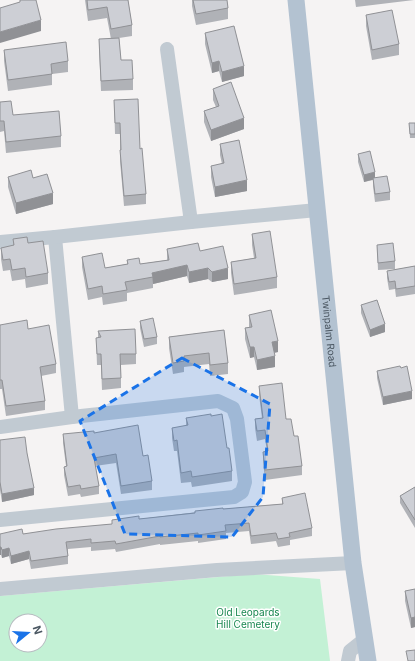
<svg xmlns="http://www.w3.org/2000/svg" width="415" height="661" font-family="Inter,sans-serif">
<style>
.green{fill:#c3f1d5;fill-rule:evenodd}
.lines{fill:none;stroke-linecap:round;stroke-linejoin:round}
.minor{stroke:#c1cad2;stroke-width:14}
.major{stroke:#b3c2d1;stroke-width:17}
.wall{fill:#b0b2b7}
.shaded-wall{fill:#909195}
.building{fill:#cdcfd5;stroke:#909195}
.marked{fill:#1a73e8;fill-opacity:0.2;stroke:#1a73e8;stroke-width:3;stroke-dasharray:8 5;stroke-linejoin:round}
.labels{text-anchor:middle;stroke-width:3;stroke-linejoin:round;paint-order:stroke}
.street-label{font-size:10px;fill:#4a5661;stroke:#fff}
.park-label{font-size:10px;fill:#17864f;stroke:#fff}
</style>
<rect width="100%" height="100%" fill="#f5f3f3"/>
<path class="green" d="M 253,574 L 320,579 L 330,661 L 0,661 L 0,596 ZM 16,621 L 40,621 L 40,645 L 16,645 Z"/>
<g class="lines">
<g class="minor">
<path d="M 167,49 L 191,222"/>
<path d="M 55,237 L 72,417"/>
<path d="M 0,242 L 55,237 L 191,222 L 317,210"/>
<path d="M 0,427 L 72,417 L 218,401 L 233,408 L 237,419 L 245,482 L 242,492 L 234,497 L 0,520"/>
<path d="M 0,589 L 217,570 L 353,563"/>
<path d="M 348,661 L 350,651 L 365,639"/>
</g>
<path class="major" id="s1" d="M 296,0 L 353,563 L 368,661"/>
</g>
<g class="wall">
<path d="M 85,0 L 128,0 L 132,25 L 132,36 L 119,38 L 121,60 L 133,79 L 133,90 L 101,91 L 99,50 L 99,39 L 111,39 L 107,18 L 88,21 Z"/>
<path d="M 192,0 L 227,0 L 228,8 L 228,19 L 196,25 L 192,6 Z"/>
<path d="M 355,0 L 414,0 L 356,7 Z"/>
<path d="M 366,15 L 399,44 L 399,55 L 372,60 L 366,26 Z"/>
<path d="M 205,33 L 244,76 L 222,82 L 219,71 L 212,73 L 205,44 Z"/>
<path d="M 4,50 L 68,61 L 68,72 L 52,74 L 52,85 L 8,91 L 4,61 Z"/>
<path d="M 213,89 L 244,129 L 211,141 L 204,122 L 204,111 L 216,107 L 213,100 Z"/>
<path d="M 114,100 L 140,149 L 146,194 L 146,204 L 124,206 L 120,161 L 120,134 L 115,134 Z"/>
<path d="M 0,102 L 13,115 L 61,136 L 61,147 L 6,153 L 4,131 L 0,132 Z"/>
<path d="M 409,123 L 415,123 L 415,138 L 410,138 Z"/>
<path d="M 220,144 L 247,191 L 215,197 L 211,177 L 211,166 L 222,164 L 220,155 Z"/>
<path d="M 358,154 L 375,178 L 390,192 L 390,200 L 375,202 L 373,186 L 373,180 L 364,182 L 358,162 Z"/>
<path d="M 8,177 L 33,178 L 53,204 L 16,214 L 8,187 Z"/>
<path d="M 252,234 L 277,277 L 277,288 L 234,295 L 231,273 L 231,262 L 254,258 L 252,245 Z"/>
<path d="M 13,239 L 28,243 L 48,273 L 48,284 L 26,288 L 25,279 L 12,281 L 10,270 L 3,271 L 1,259 L 1,248 L 13,246 Z"/>
<path d="M 377,245 L 395,261 L 395,269 L 378,270 Z"/>
<path d="M 167,249 L 200,251 L 228,279 L 212,282 L 208,279 L 189,283 L 187,276 L 153,284 L 153,288 L 127,293 L 127,301 L 103,305 L 102,297 L 88,300 L 82,267 L 82,257 L 105,268 L 127,264 L 127,260 L 140,264 L 167,260 Z"/>
<path d="M 415,266 L 415,294 L 396,297 L 395,289 L 389,290 L 387,278 L 387,271 Z"/>
<path d="M 361,305 L 385,332 L 370,337 L 361,313 Z"/>
<path d="M 249,315 L 278,352 L 274,353 L 275,367 L 257,370 L 254,357 L 250,358 L 245,339 L 245,328 L 249,327 Z"/>
<path d="M 140,321 L 157,337 L 157,344 L 144,347 L 140,328 Z"/>
<path d="M 0,325 L 28,329 L 56,364 L 56,373 L 41,376 L 45,401 L 45,410 L 6,416 L 2,389 L 0,389 Z"/>
<path d="M 224,330 L 228,363 L 228,374 L 210,376 L 209,364 L 184,367 L 184,372 L 173,374 L 169,348 L 169,337 Z"/>
<path d="M 98,331 L 136,354 L 136,364 L 121,365 L 121,388 L 102,390 L 101,365 L 97,365 L 96,338 L 98,338 Z"/>
<path d="M 377,371 L 412,399 L 383,405 L 377,378 Z"/>
<path d="M 259,386 L 286,419 L 294,436 L 302,466 L 302,475 L 265,480 L 263,461 L 263,452 L 267,451 L 265,439 L 257,441 L 255,428 L 255,419 L 262,418 L 259,395 Z"/>
<path d="M 211,416 L 227,448 L 232,471 L 232,481 L 192,487 L 191,482 L 181,483 L 177,451 L 174,451 L 172,438 L 172,428 L 186,426 L 186,418 Z"/>
<path d="M 94,433 L 143,456 L 152,481 L 152,490 L 121,494 L 116,463 L 95,466 L 99,486 L 99,494 L 81,497 L 80,494 L 68,496 L 64,475 L 64,467 L 66,466 L 63,443 L 63,434 Z"/>
<path d="M 0,440 L 27,453 L 34,495 L 2,502 L 0,490 Z"/>
<path d="M 415,487 L 415,528 L 400,503 L 400,496 Z"/>
<path d="M 282,498 L 312,528 L 312,536 L 290,540 L 290,545 L 278,547 L 276,541 L 251,544 L 249,531 L 226,533 L 226,539 L 198,543 L 198,541 L 160,545 L 160,544 L 116,552 L 115,549 L 91,551 L 91,547 L 68,549 L 68,564 L 31,569 L 29,559 L 11,564 L 9,556 L 2,558 L 1,555 L 0,555 L 0,534 L 23,534 L 112,524 L 112,520 L 139,519 L 223,509 L 282,504 Z"/>
<path d="M 415,589 L 415,627 L 411,628 L 405,601 L 405,591 Z"/>
</g>
<g class="shaded-wall">
<path d="M 41,20 L 41,31 L 0,43 L 0,32 Z"/>
<path d="M 219,61 L 219,71 L 212,73 L 212,63 Z"/>
<path d="M 244,66 L 244,76 L 222,82 L 222,72 Z"/>
<path d="M 244,118 L 244,129 L 211,141 L 211,130 Z"/>
<path d="M 375,172 L 375,179 L 364,182 L 364,175 Z"/>
<path d="M 247,180 L 247,191 L 215,197 L 215,187 Z"/>
<path d="M 53,193 L 53,204 L 16,214 L 16,203 Z"/>
<path d="M 187,265 L 187,276 L 153,284 L 152,273 Z"/>
<path d="M 208,268 L 208,279 L 189,283 L 189,272 Z"/>
<path d="M 228,268 L 228,279 L 212,282 L 212,272 Z"/>
<path d="M 385,324 L 385,332 L 370,337 L 370,330 Z"/>
<path d="M 278,341 L 278,352 L 272,353 L 272,342 Z"/>
<path d="M 250,347 L 254,347 L 254,357 L 250,358 Z"/>
<path d="M 275,356 L 275,367 L 257,370 L 257,360 Z"/>
<path d="M 412,391 L 412,399 L 383,405 L 383,397 Z"/>
<path d="M 34,488 L 34,495 L 2,502 L 2,494 Z"/>
<rect x="0" y="547" width="1" height="8"/>
<path d="M 9,548 L 9,556 L 2,558 L 2,550 Z"/>
<path d="M 29,551 L 29,559 L 11,564 L 11,556 Z"/>
<path d="M 415,617 L 415,627 L 411,628 L 411,618 Z"/>
</g>
<g class="building">
<path d="M 20,0 L 36,0 L 41,20 L 0,32 L 0,8 L 20,2 Z"/>
<path d="M 87,0 L 128,0 L 132,25 L 111,29 L 107,7 L 88,10 Z"/>
<path d="M 193,0 L 227,0 L 228,8 L 196,14 Z"/>
<path d="M 392,10 L 399,44 L 372,50 L 366,15 Z"/>
<path d="M 234,26 L 244,66 L 222,72 L 219,61 L 212,63 L 205,33 Z"/>
<path d="M 119,38 L 121,60 L 132,60 L 133,79 L 101,81 L 99,39 Z"/>
<path d="M 66,42 L 68,61 L 51,64 L 52,74 L 8,80 L 4,50 Z"/>
<path d="M 231,82 L 244,118 L 211,130 L 204,111 L 219,106 L 213,89 Z"/>
<path d="M 138,99 L 140,149 L 142,148 L 146,194 L 124,196 L 120,150 L 121,150 L 120,123 L 115,123 L 114,100 Z"/>
<path d="M 11,101 L 13,115 L 59,111 L 61,136 L 6,142 L 4,121 L 0,121 L 0,102 Z"/>
<path d="M 409,123 L 415,123 L 415,134 L 410,134 Z"/>
<path d="M 239,140 L 247,180 L 215,187 L 211,166 L 224,163 L 220,144 Z"/>
<path d="M 370,151 L 375,172 L 364,175 L 358,154 Z"/>
<path d="M 31,170 L 33,178 L 47,174 L 53,193 L 16,203 L 8,177 Z"/>
<path d="M 387,176 L 390,192 L 375,194 L 373,178 Z"/>
<path d="M 270,231 L 277,277 L 234,284 L 231,262 L 256,258 L 252,234 Z"/>
<path d="M 27,237 L 28,243 L 43,241 L 48,273 L 26,277 L 25,268 L 12,270 L 10,259 L 3,260 L 1,248 L 14,245 L 13,239 Z"/>
<path d="M 198,243 L 200,251 L 223,246 L 228,268 L 212,272 L 208,268 L 189,272 L 187,265 L 152,273 L 153,277 L 125,282 L 127,290 L 103,294 L 102,286 L 88,289 L 82,257 L 102,253 L 105,268 L 128,264 L 127,260 L 139,258 L 140,264 L 169,260 L 167,249 Z"/>
<path d="M 393,243 L 395,261 L 378,263 L 377,245 Z"/>
<path d="M 415,266 L 415,286 L 396,289 L 395,281 L 389,282 L 387,271 Z"/>
<path d="M 377,300 L 385,324 L 370,330 L 361,305 Z"/>
<path d="M 271,310 L 278,341 L 272,342 L 275,356 L 257,360 L 254,347 L 250,347 L 245,328 L 252,327 L 249,315 Z"/>
<path d="M 153,318 L 157,337 L 144,339 L 140,321 Z"/>
<path d="M 27,320 L 28,329 L 49,325 L 56,364 L 40,367 L 45,401 L 6,406 L 2,380 L 0,380 L 0,325 Z"/>
<path d="M 135,329 L 136,354 L 120,354 L 121,378 L 102,379 L 101,354 L 97,354 L 96,338 L 101,337 L 98,331 Z"/>
<path d="M 224,330 L 228,363 L 210,365 L 209,353 L 184,356 L 184,361 L 173,363 L 169,337 Z"/>
<path d="M 400,366 L 401,368 L 407,366 L 412,391 L 383,397 L 377,371 Z"/>
<path d="M 282,383 L 286,419 L 291,419 L 294,436 L 298,436 L 302,466 L 265,470 L 263,452 L 268,451 L 265,430 L 257,431 L 255,419 L 263,418 L 259,386 Z"/>
<path d="M 211,414 L 211,416 L 222,414 L 227,448 L 229,448 L 232,471 L 192,477 L 191,471 L 181,473 L 177,440 L 174,441 L 172,428 L 188,425 L 186,418 Z"/>
<path d="M 138,425 L 143,456 L 148,455 L 152,481 L 121,486 L 116,454 L 94,458 L 99,486 L 81,489 L 80,485 L 68,487 L 64,467 L 67,466 L 63,434 L 94,431 L 94,433 Z"/>
<path d="M 25,437 L 27,453 L 34,488 L 2,494 L 0,482 L 0,440 Z"/>
<path d="M 415,487 L 415,520 L 400,496 Z"/>
<path d="M 305,493 L 312,528 L 289,533 L 290,537 L 278,539 L 276,533 L 251,536 L 249,523 L 225,525 L 226,531 L 198,535 L 198,533 L 160,537 L 160,536 L 116,544 L 115,541 L 91,543 L 91,539 L 66,542 L 68,556 L 31,561 L 29,551 L 11,556 L 9,548 L 2,550 L 1,547 L 0,547 L 0,534 L 22,529 L 23,534 L 56,529 L 112,524 L 112,520 L 139,516 L 139,519 L 195,513 L 195,511 L 223,508 L 223,509 L 283,504 L 282,498 Z"/>
<path d="M 415,589 L 415,617 L 411,618 L 405,591 Z"/>
<path d="M 415,650 L 415,661 L 408,661 L 406,651 Z"/>
</g>
<path class="marked" d="M 182,358 L 270,404 L 263,497 L 232,537 L 125,534 L 80,421 Z"/>
<g class="labels">
<g class="street-label">
<text dy="4" stroke="none"><textPath href="#s1" startOffset="333">Twinpalm Road</textPath></text>
</g>
<g class="park-label">
<text x="248" y="616">Old Leopards<tspan x="248" dy="12">Hill Cemetery</tspan></text>
</g>
</g>
<g transform="translate(28 633) rotate(72)"><circle r="19" fill="#ffffff" stroke="#b7bbc0"/>
<path d="M0-3L7 15L0 10L-7 15Z" fill="#1a73e8"/>
<text y="-6" font-size="11" font-weight="bold" text-anchor="middle" fill="#4a5661">N</text>
</g>
</svg>
